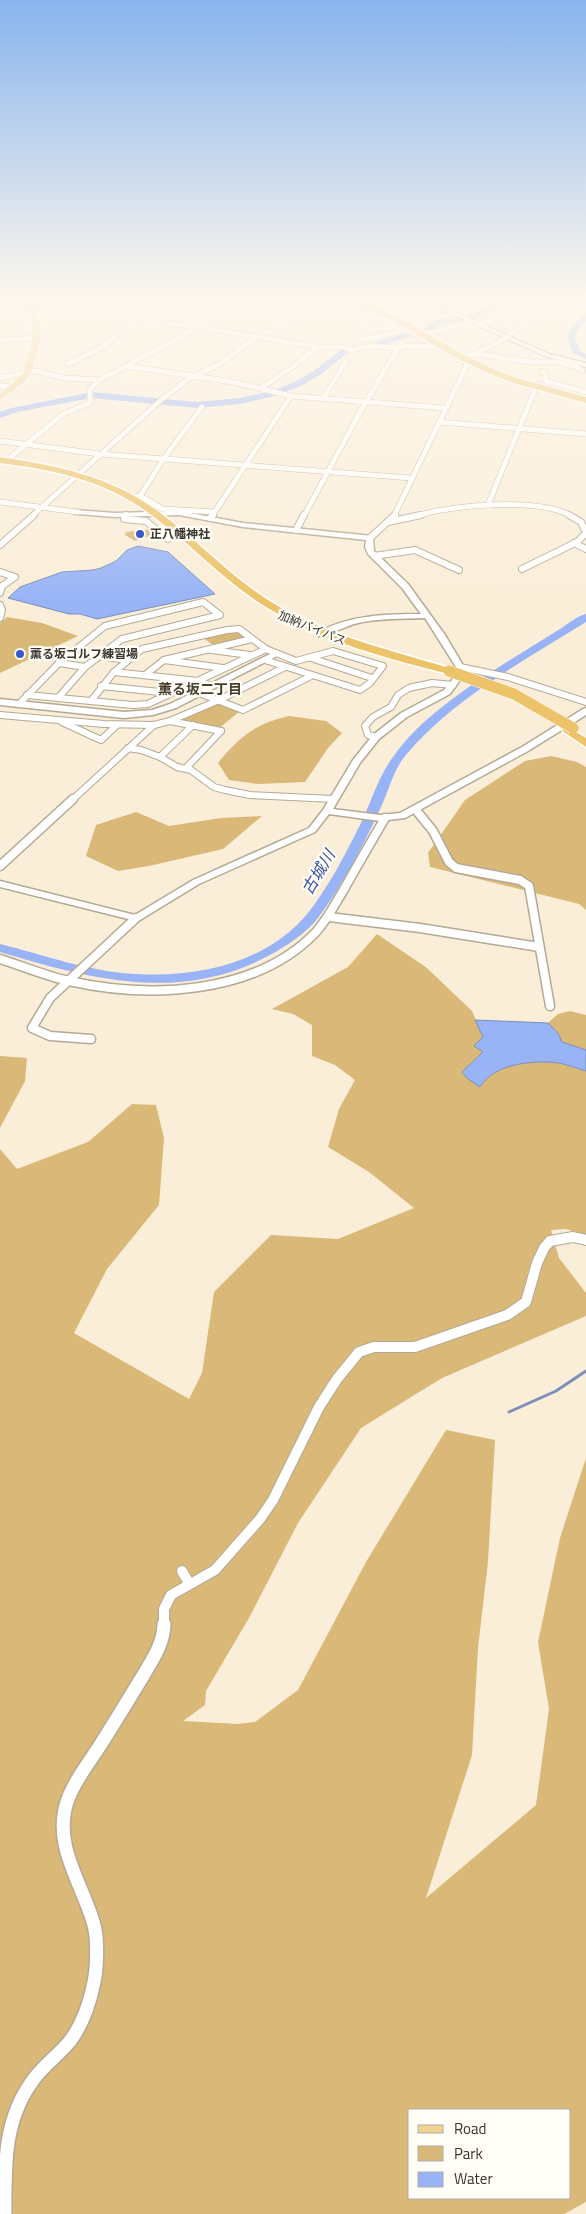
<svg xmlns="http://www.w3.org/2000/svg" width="586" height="2214" font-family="'Titillium Web','Noto Sans JP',sans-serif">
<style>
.green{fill:#d9b878;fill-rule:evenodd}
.water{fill:#98b4f6;stroke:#7c8eba}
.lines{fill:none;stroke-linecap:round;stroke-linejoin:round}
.stream{stroke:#7c8eba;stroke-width:3}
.river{fill:#98b4f6;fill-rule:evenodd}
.minor-tunnel{stroke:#d4c9b6;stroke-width:5;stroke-dasharray:5 2.5;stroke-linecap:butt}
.minor-far4-casing{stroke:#b4a994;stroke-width:6}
.minor-far3-casing{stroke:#b4a994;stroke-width:8}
.minor-far2-casing{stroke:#b4a994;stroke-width:11}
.minor-far1-casing{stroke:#b4a994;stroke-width:12}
.minor-casing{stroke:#b4a994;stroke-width:16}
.tertiary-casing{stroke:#b4a994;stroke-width:3}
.primary-casing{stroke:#fff;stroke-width:2}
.trunk-casing{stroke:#fff;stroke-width:3}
.minor-far4{stroke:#fff;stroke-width:5}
.minor-far3{stroke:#fff;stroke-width:6}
.minor-far2{stroke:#fff;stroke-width:8}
.minor-far1{stroke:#fff;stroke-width:10}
.minor{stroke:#fff;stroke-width:13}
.tertiary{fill:#fff;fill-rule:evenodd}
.primary{fill:#f1d28e;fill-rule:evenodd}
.trunk{fill:#ecc368;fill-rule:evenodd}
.trunk-bridge-casing{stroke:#fff;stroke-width:12;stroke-linecap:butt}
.trunk-bridge{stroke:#ecc368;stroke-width:11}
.poi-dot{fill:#365aca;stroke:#fffdf8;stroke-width:2}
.labels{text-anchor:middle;stroke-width:4.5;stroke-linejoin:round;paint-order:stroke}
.far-poi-label{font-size:12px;font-weight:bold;fill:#3a362d;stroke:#fffdf8;text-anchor:start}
.far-street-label{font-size:12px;fill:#3a362d;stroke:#fffdf8}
.far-neighbourhood-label{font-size:14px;font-weight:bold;fill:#483e2c;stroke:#fffdf8}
.water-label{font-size:16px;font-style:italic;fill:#36519f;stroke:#fffdf8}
</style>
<rect width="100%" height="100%" fill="#faeed8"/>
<g class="green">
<path d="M 152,529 L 154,530 L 152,535 L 135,541 L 125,535 L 126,532 Z"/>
<path d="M 7,617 L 42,623 L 78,636 L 0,673 L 0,623 Z"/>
<path d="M 239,630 L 249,638 L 213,645 L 202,637 Z"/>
<path d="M 219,702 L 239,712 L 218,729 L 180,721 Z"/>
<path d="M 289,716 L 326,721 L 342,733 L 328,748 L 305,782 L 258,784 L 229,780 L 218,763 C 239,737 256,723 289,716 Z"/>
<path d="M 551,756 L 577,762 L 586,767 L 586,910 L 579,904 L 430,867 L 428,853 L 465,800 L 525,761 Z"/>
<path d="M 136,812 L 169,826 L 221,818 L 262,816 L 223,849 L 149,866 L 118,871 L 86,856 L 96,825 Z"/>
<path d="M 377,934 L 427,968 L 472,1011 L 483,1037 L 483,1052 L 462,1072 L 468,1079 L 480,1087 C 494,1063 534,1060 559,1063 C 568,1065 577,1068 586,1071 L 586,1235 L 566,1229 L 551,1230 L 559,1258 L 586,1293 L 586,1316 L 442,1378 L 361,1428 L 298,1523 L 249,1618 L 206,1691 L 205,1705 L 183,1721 L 238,1724 L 255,1722 L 298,1690 L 366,1562 L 446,1430 L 495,1440 L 488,1562 L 478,1648 L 472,1755 L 426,1898 L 536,1805 L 549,1709 L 538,1642 L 560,1538 L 586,1458 L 586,2202 L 564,2214 L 0,2214 L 0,1149 L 17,1169 L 88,1142 L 132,1104 L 156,1105 L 164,1138 L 159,1205 L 107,1269 L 74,1333 L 189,1399 L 202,1373 L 214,1292 L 271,1235 L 338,1239 L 414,1208 L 369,1172 L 328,1147 L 339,1109 L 355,1080 L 335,1065 L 312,1056 L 312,1025 L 293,1014 L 272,1009 L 348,967 ZM 410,2110 L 570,2110 L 570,2198 L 410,2198 Z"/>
<path d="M 570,1011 L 586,1015 L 586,1050 L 562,1042 L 558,1033 L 548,1023 L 558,1014 Z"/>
<path d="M 0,1056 L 27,1058 L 25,1081 L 0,1128 Z"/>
</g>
<g class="water">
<path d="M 138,546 L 168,552 L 215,594 L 97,619 L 80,614 L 69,614 L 8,598 L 20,587 L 62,572 L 93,570 L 101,568 L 116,561 L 127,550 Z"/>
<path d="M 475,1020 L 548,1023 L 558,1033 L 562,1042 L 586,1050 L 586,1071 C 577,1068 568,1065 559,1063 C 534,1060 494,1063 480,1087 L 468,1079 L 462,1072 L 483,1052 L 474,1046 L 483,1037 Z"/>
</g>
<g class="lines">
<path class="stream" d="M 509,1412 L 556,1391 L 586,1371"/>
<g class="river">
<path d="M 559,292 L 571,292 L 556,298 L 506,302 L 474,319 L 438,325 L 433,331 L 366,349 L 350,351 L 320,375 L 301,386 L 278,395 L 240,404 L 197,408 L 92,398 L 17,412 L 0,418 L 0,412 L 12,408 L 92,392 L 197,402 L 240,398 L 272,391 L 295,382 L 314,371 L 345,347 L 365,345 L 427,327 L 432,321 L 469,315 L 504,298 Z"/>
<path d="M 583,315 L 586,315 L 586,321 L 579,328 L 575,338 L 580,350 L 586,354 L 586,359 L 573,353 L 567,338 L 573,325 Z"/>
<path d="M 586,614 L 586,622 C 524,661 453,698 405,756 C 393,771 389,790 381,807 C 370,831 358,855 345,877 C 335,893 325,910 313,924 C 298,939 279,951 260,960 C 174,1002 87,978 0,952 L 0,944 C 45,955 89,972 136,974 C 197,978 267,963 308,913 C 329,886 345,855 360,825 C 371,803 378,777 393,757 C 418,720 465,689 502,665 C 521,653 541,641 560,629 C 568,624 577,616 586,614 Z"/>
</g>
<path class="minor-tunnel" d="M 534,392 L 541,380"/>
<defs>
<g id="minor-far4">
<path d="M 255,292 L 316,304 L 394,323 L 467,363 L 467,365"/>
<path d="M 305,292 L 343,300 L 346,298"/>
<path d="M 0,293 L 36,298"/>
<path d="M 37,294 L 64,292"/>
<path d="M 417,297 L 432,292"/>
<path d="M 67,306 L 80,306 L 162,292"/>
<path d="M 34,308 L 199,327 L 317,347 L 294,366 L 261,388"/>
<path d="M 362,325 L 371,330 L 400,326"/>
<path d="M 479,325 L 504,315 L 504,310 L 508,304"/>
<path d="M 429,333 L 473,322"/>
<path d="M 0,340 L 37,338"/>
<path d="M 360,340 L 406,330"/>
<path d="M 317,347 L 345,347 L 351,350 L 371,346 L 398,348 L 407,346 L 435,347"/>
<path d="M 476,354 L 533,362 L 569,362"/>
<path d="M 457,359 C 501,348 533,317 570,292"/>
<path d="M 68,364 L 103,347 L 136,319"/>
<path d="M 563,364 L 575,366 L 583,371"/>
<path d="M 126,366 L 233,382 L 291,396 L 445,408"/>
<path d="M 541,372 L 546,374 L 545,381 L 586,392"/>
<path d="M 0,378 L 36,371 L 64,378 L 100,380"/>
<path d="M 0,386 L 14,387"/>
<path d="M 323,399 L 346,361"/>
<path d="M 439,422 L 586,434"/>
<path d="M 0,441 L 100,454 L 411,478"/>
<path d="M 6,461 L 63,414 L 90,403 L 90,389 L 100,380 L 199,327 L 273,292"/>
<path d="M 140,496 L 163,509 L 215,512"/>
<path d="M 131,498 L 140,496 L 164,458 L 202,407"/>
<path d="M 0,502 L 78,512"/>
<path d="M 488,505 L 534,392"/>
<path d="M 32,516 L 161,400 L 191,377 L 218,365 L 258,336 L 271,331 L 316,304"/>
<path d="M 212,516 L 291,396"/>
<path d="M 304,516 L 360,412 L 398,348"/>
<path d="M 394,516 L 467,365"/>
<path d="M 416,516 C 451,505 539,497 571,516"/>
</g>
<g id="minor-far3">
<path d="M 126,515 L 124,519 L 146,521 L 168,539"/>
<path d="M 210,518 L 213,515"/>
<path d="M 388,522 L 421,515"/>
<path d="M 296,530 L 304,515"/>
<path d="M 370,538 L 395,515"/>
<path d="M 574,543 L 586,549"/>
<path d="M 0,545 L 34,515"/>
<path d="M 374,556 L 415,550 L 459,570"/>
<path d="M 522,569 L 577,542 L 586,533 L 581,522 L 569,515"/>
<path d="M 0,572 L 15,577 L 2,586 L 0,593"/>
<path d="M 0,605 L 2,610 L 0,618"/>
<path d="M 211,650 L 250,655"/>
<path d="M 100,656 L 127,660"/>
<path d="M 311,658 L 372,678"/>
<path d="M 164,660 L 223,668"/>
<path d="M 59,663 L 85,667"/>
<path d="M 460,667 L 508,677 L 586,702"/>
<path d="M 114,672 L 198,681 L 212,686"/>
<path d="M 145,675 L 164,660 L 252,639"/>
<path d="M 101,686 L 170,693"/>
<path d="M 199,693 L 243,710 L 311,676"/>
<path d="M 27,695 L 133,705 L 148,704 L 266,649"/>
<path d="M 91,701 L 114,672 L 142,649 L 227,630 L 239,629 L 266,649 L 296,661 L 333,651 L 383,666 L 370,683 L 360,690 L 265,660"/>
<path d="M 19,704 L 59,663 L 105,626 L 203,602 L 220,615 L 122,639 L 85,667 L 58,698"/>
<path d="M 0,715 L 104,724 L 154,725 L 170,721 L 219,700 L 285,667"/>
<path d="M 170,721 L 221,731"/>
<path d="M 62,722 L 101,740 L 117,725"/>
<path d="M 376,737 L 368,735 L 365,726 L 373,717 L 391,707 L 398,695 L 409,688 L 432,683 L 453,685"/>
<path d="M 128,748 L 141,750 L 160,757 L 177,767 L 191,770 L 214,787 L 225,790 L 250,795 L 333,799"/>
<path d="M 160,757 L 193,725"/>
<path d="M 186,768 L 221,731"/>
<path d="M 71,801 L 154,725"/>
</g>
<g id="minor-far2">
<path d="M 416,810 L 433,831 L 449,862 L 456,868 L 520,880 L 529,886 L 550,1006"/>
<path d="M 0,866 L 73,799"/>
<path d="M 329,917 L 420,928 L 539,947"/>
<path d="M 0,959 C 23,966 45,976 69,981 C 149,999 256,995 316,932 C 327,920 335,904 343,891 C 357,866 371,842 385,818"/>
<path d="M 91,1039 L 50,1036 L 32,1028 L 50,998 L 136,918"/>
</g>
<g id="minor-far1">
<path d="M 182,1571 L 189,1583"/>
<path d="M 164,1625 L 164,1609 L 171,1595 L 215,1570 L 260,1519 L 273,1500 L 319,1407 L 337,1379 L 359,1352 L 374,1347 L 415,1347 L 507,1315 L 526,1302 L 537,1263 L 544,1248 L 550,1241 L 573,1237 L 586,1240"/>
</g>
<path id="minor" d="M 5,2214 C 5,2167 3,2123 31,2083 C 41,2067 58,2056 70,2041 C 82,2025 90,2002 94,1982 C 97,1968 98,1939 94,1925 C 83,1884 51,1844 68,1799 C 75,1780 88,1764 99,1747 C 113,1725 127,1702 141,1679 C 151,1662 164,1644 164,1624"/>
<g id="tertiary">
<path d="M 343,292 L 354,292 L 354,296 L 344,299 Z"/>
<path d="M 403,292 L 411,292 L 549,354 L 586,363 L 586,367 L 545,356 Z"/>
<path d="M 0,301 L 34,306 L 37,308 L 34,310 L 0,305 Z"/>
<path d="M 75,510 L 115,513 L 179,511 L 243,523 L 373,536 L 374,551 L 408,584 L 445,635 L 464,667 L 460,680 L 450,694 L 407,717 L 379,739 L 360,763 L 333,809 L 380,815 L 400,813 L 522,747 L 583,709 L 586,708 L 586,715 L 528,751 L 405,818 L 380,821 L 329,814 L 315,832 L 199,884 L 140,920 L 136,921 L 0,887 L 0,881 L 135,915 L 193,880 L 309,828 L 323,810 L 353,760 L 373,735 L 401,713 L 444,690 L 452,680 L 456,667 L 425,618 C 403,619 380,618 358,623 C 348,625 326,637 318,636 L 318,632 C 351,615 385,614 421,614 L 402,588 L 368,554 L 365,547 L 366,540 L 243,527 L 179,515 L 115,517 L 78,514 L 75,514 Z"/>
<path d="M 274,652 L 281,654 L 176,708 L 153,715 L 124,718 L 0,705 L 0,699 L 124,712 L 152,710 L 170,704 Z"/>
</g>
<path id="primary" d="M 35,292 L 41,292 L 37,308 L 41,338 L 31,373 L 26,381 L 0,400 L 0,394 L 23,373 L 33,338 L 31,308 Z"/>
<g id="trunk">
<path d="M 325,292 L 336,292 L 400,317 L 460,353 L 496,370 L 520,379 L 586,397 L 586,403 L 514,383 L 490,374 L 454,357 L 394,321 Z"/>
<path d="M 0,457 C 56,465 113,477 159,512 C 200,542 234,581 278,606 C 332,637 394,651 453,669 L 454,671 L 449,674 C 389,659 324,642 271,610 C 221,581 185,536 137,505 C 96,478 47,469 0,463 Z"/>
<path d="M 568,727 L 586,738 L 586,747 L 564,732 L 562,730 L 564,728 Z"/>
</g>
</defs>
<use href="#minor-far4" class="minor-far4-casing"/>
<use href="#minor-far3" class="minor-far3-casing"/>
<use href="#minor-far2" class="minor-far2-casing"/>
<use href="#minor-far1" class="minor-far1-casing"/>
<use href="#minor" class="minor-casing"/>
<use href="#tertiary" class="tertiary-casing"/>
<use href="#primary" class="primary-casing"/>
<use href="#trunk" class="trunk-casing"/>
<use href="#minor-far4" class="minor-far4"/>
<use href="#minor-far3" class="minor-far3"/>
<use href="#minor-far2" class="minor-far2"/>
<use href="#minor-far1" class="minor-far1"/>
<use href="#minor" class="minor"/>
<use href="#tertiary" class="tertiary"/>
<use href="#primary" class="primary"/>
<use href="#trunk" class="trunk"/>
<defs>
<path id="trunk-bridge" d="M 449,671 L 514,694 L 573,728"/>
</defs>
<use href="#trunk-bridge" class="trunk-bridge-casing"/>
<use href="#trunk-bridge" class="trunk-bridge"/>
</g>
<linearGradient id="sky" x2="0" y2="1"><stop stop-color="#88b4ee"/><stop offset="0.49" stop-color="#fdf7ed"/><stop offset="1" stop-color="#fdf7ed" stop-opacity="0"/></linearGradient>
<rect width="586" height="602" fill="url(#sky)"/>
<g class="poi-dot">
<circle cx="140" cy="534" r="5"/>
<circle cx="20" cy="654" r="5"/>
</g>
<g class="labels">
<g class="far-poi-label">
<text x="150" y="538">正八幡神社</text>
<text x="30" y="658">薫る坂ゴルフ練習場</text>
</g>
<g class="far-street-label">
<text transform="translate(312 628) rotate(22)" y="4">加納バイパス</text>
</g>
<g class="far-neighbourhood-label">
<text x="200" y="694">薫る坂二丁目</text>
</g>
<g class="water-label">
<text transform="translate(318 872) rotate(-59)" y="6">古城川</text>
</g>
</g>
<rect x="408" y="2109" width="162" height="90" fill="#fffdf8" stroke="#b0ada7"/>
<rect x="418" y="2125" width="25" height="8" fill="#f1d28e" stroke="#b0ada7"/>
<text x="454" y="2134" font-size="15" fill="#3a362d">Road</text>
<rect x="418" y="2146" width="25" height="15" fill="#d9b878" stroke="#b0ada7"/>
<text x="454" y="2159" font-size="15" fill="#3a362d">Park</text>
<rect x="418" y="2172" width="25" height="15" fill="#98b4f6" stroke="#b0ada7"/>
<text x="454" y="2184" font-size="15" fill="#3a362d">Water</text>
</svg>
